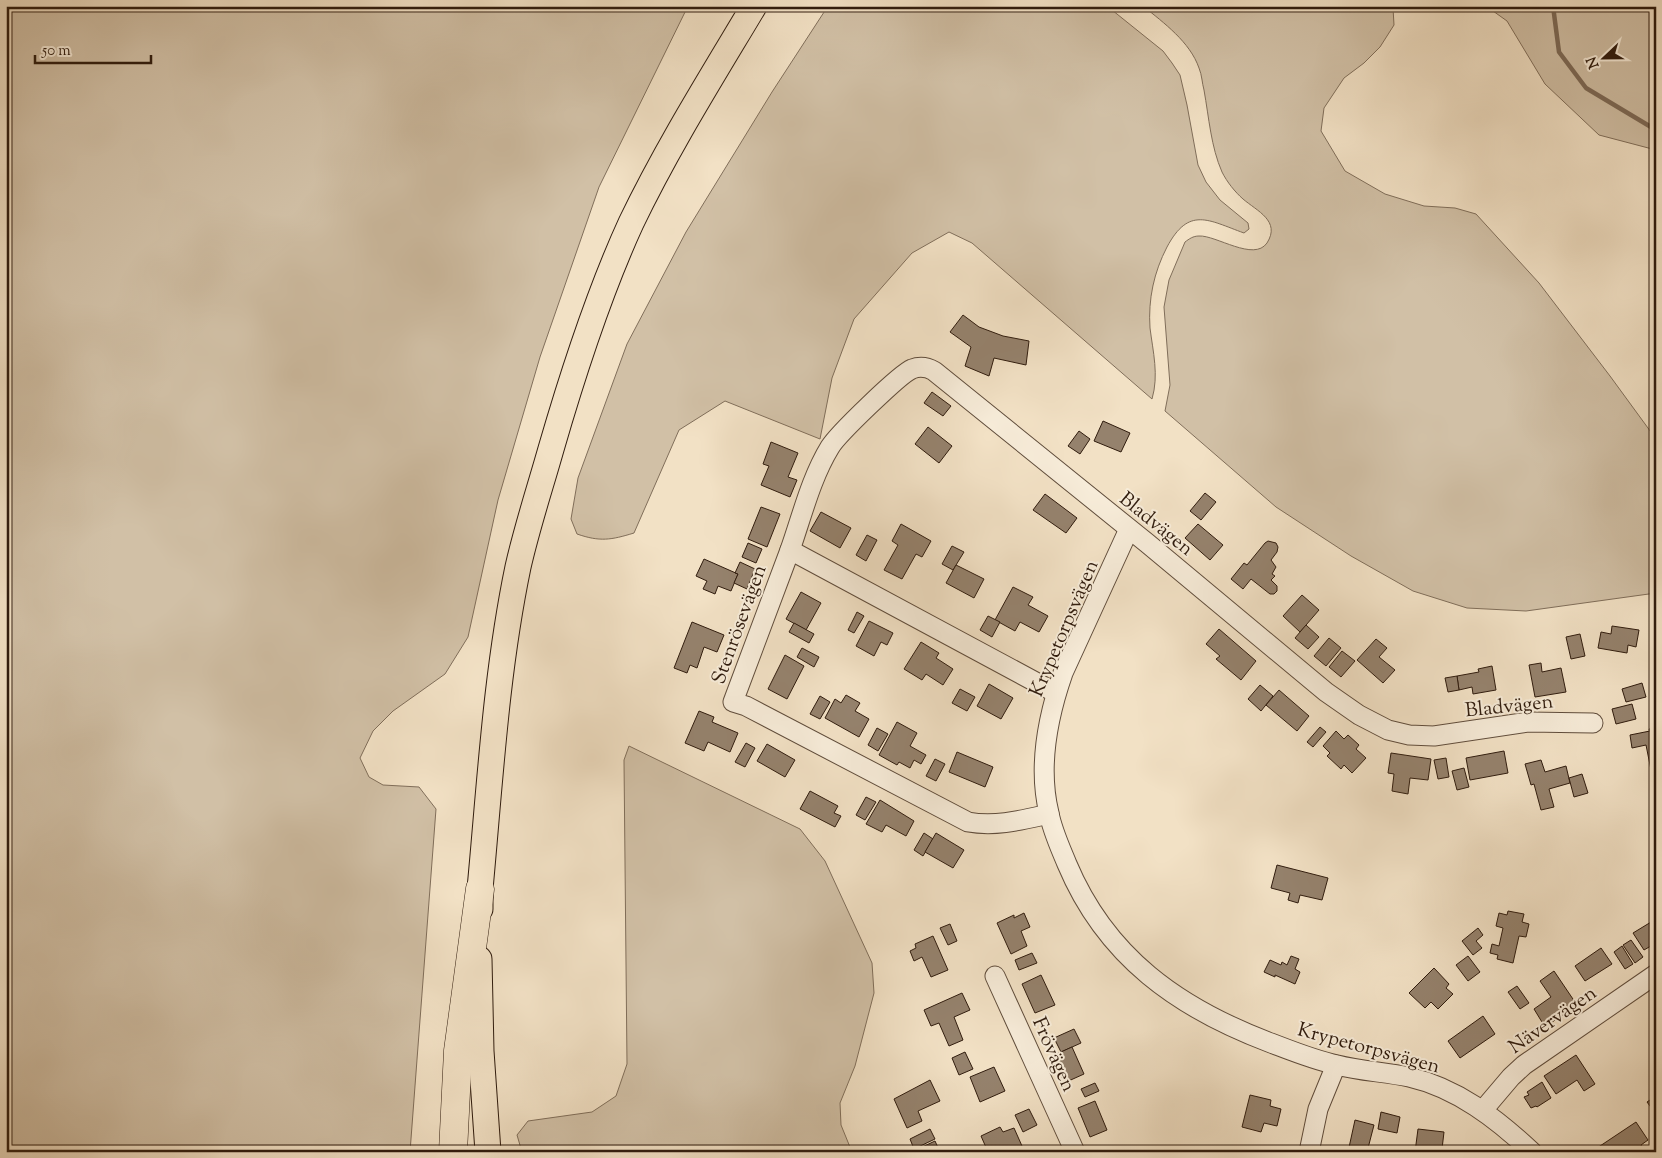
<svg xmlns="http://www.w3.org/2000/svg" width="1662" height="1158" font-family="'Sorts Mill Goudy',serif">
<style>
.green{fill:#d1c0a6;stroke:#806e5a}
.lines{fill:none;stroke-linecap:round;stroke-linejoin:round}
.stream{stroke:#7d6a57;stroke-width:4.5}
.building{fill:#95826d;stroke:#301c0e}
.minor-casing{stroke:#604d3c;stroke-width:21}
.major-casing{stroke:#301c0e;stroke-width:27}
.highway-casing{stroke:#301c0e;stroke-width:29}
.minor{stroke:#f7ecd9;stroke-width:19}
.major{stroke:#f2e1c5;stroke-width:25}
.highway{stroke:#f2e1c5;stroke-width:28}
.labels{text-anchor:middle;stroke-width:4;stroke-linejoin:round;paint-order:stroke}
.street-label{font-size:20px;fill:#301c0e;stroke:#f7ecd9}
</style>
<rect width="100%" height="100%" fill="#f2e1c5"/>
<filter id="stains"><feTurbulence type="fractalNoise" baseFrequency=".004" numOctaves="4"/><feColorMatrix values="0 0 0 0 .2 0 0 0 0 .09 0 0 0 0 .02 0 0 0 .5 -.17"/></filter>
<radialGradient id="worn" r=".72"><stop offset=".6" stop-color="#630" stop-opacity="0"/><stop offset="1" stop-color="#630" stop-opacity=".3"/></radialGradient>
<g class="green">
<path d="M 6,6 L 688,6 L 599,187 L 540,357 L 498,500 L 468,637 L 445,674 L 393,711 L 373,731 L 360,758 L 369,777 L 383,785 L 419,787 L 436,809 L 410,1152 L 6,1152 Z"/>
<path d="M 828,6 L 1107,6 L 1163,51 L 1172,63 L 1180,75 L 1187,105 L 1198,165 L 1206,182 L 1220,200 L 1248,223 L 1249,229 L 1244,233 C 1208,220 1189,206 1167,247 C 1154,272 1148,299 1150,328 C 1153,352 1159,375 1152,399 L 972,243 L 949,232 L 912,253 L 854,319 L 832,378 L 820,439 L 725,401 L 679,430 L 634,533 C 611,540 600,542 577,534 L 571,519 L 578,478 L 627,344 L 686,232 L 772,92 Z"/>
<path d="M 1143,6 L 1392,6 L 1393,8 L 1394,25 L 1380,47 L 1364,63 L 1344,78 L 1324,108 L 1321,131 L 1345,171 L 1385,194 L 1424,206 L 1455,208 L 1476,214 L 1539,283 L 1610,376 L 1656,439 L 1656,593 L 1526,611 L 1467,608 L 1413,591 L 1351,556 L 1276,507 L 1165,411 L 1170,385 L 1164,307 L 1169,280 L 1185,242 C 1189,239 1193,236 1199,236 C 1216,235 1254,262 1267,243 C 1281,221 1257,211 1243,199 C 1235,192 1227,182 1222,172 C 1211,147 1209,118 1204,90 C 1202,83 1202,75 1199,68 C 1190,42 1164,23 1143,6 Z"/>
<path d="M 1486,6 L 1656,6 L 1656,150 L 1599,135 L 1545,84 L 1507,21 Z"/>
<path d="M 629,746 L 800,829 L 825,861 L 872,963 L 874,993 L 855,1066 L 840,1103 L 841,1125 L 852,1152 L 522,1152 L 517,1135 L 528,1121 L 592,1112 L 616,1096 L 627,1064 L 624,760 Z"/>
</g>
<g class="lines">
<path class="stream" d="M 1553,6 L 1559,52 L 1586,88 L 1656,130"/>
</g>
<g class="building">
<path d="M 963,315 L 979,327 L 1003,336 L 1029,341 L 1026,365 L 994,358 L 989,376 L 965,366 L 971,347 L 950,332 Z"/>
<path d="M 932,392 L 951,406 L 943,416 L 924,403 Z"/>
<path d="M 1103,421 L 1130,433 L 1121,452 L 1094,441 Z"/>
<path d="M 928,427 L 952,446 L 939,463 L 915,444 Z"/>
<path d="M 1079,431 L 1090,439 L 1080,454 L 1068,446 Z"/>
<path d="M 771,442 L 798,453 L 788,477 L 797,480 L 790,497 L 761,485 L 769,466 L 763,464 Z"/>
<path d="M 1205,493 L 1216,502 L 1201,520 L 1190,511 Z"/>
<path d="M 1045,494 L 1077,518 L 1066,533 L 1033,510 Z"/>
<path d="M 761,507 L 780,514 L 767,547 L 748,539 Z"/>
<path d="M 821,512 L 851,528 L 840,548 L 810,531 Z"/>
<path d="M 901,524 L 931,541 L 922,557 L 916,554 L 902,579 L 884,570 L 898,545 L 892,541 Z"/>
<path d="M 1198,524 L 1223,545 L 1210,560 L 1185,538 Z"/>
<path d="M 867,535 L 877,540 L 866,561 L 856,555 Z"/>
<path d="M 1268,541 L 1276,543 L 1278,547 L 1277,552 L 1271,560 L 1276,567 L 1272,574 L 1275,576 L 1271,580 L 1277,586 L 1277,591 L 1274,594 L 1270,594 L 1251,579 L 1243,589 L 1231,579 L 1244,563 L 1247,565 L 1265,543 Z"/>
<path d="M 748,543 L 762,549 L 756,563 L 742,557 Z"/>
<path d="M 952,546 L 964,552 L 953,570 L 942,564 Z"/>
<path d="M 704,559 L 738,574 L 731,591 L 718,586 L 715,594 L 703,589 L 707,581 L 696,576 Z"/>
<path d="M 740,562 L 755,569 L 747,589 L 734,583 L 738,574 L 735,573 Z"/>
<path d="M 956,565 L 984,579 L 974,598 L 946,583 Z"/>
<path d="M 1013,587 L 1033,597 L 1028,605 L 1048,616 L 1039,632 L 1020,622 L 1015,631 L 995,620 Z"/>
<path d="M 801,592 L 821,603 L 806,630 L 786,619 Z"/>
<path d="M 1302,595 L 1319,610 L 1300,632 L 1283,616 Z"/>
<path d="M 857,612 L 864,616 L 854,633 L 848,630 Z"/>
<path d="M 988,616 L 1000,622 L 992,637 L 980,630 Z"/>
<path d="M 869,621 L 893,633 L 887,645 L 881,642 L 874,656 L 856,646 Z"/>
<path d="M 692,622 L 724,635 L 717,652 L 704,647 L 697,668 L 690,665 L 687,673 L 674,668 Z"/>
<path d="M 794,623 L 814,634 L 809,643 L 789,632 Z"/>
<path d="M 1306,625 L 1319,637 L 1308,649 L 1295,638 Z"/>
<path d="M 1612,626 L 1639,630 L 1636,647 L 1628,645 L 1627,653 L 1598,648 L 1601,632 L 1611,634 Z"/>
<path d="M 1219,629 L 1256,661 L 1241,680 L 1216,659 L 1220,656 L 1206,644 Z"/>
<path d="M 1580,634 L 1585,656 L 1571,659 L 1566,637 Z"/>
<path d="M 1329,638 L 1341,648 L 1326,666 L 1314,656 Z"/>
<path d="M 1376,639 L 1387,648 L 1379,657 L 1395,670 L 1383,683 L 1357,660 Z"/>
<path d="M 921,642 L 939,653 L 936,658 L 953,669 L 943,685 L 926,674 L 922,680 L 904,669 Z"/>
<path d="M 802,648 L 819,657 L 814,667 L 797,657 Z"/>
<path d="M 1342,651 L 1355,661 L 1341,677 L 1329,667 Z"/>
<path d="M 785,655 L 804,666 L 787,699 L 768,689 Z"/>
<path d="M 1541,663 L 1542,672 L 1561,668 L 1566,692 L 1535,697 L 1529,665 Z"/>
<path d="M 1492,666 L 1496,690 L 1473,694 L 1472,687 L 1459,690 L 1457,676 L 1479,672 L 1478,669 Z"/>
<path d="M 1457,676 L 1459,690 L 1448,692 L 1445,678 Z"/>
<path d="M 1642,683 L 1646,697 L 1626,702 L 1622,689 Z"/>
<path d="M 989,684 L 1013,698 L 1001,719 L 977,706 Z"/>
<path d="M 1260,685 L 1273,696 L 1261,711 L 1248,699 Z"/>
<path d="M 960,689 L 975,697 L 967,711 L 952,703 Z"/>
<path d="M 1279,690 L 1309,716 L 1297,731 L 1266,705 Z"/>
<path d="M 846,695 L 860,703 L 855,711 L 869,719 L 859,737 L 825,718 L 835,699 L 841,703 Z"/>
<path d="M 820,696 L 830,702 L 820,719 L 810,714 Z"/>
<path d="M 1632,704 L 1636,719 L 1616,724 L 1612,709 Z"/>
<path d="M 699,711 L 714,717 L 712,722 L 738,733 L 730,752 L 708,742 L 704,751 L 685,743 Z"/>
<path d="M 897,722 L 917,733 L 910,746 L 926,755 L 921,764 L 914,760 L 910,768 L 899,762 L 897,765 L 879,755 Z"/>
<path d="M 1320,727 L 1326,732 L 1313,747 L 1307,742 Z"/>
<path d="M 877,728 L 888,734 L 878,751 L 868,745 Z"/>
<path d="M 1656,728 L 1656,774 L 1652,775 L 1646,745 L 1632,748 L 1630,735 L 1650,731 L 1649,729 Z"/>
<path d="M 1336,731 L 1344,739 L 1348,735 L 1359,745 L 1356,749 L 1366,758 L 1352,773 L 1344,765 L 1341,769 L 1327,756 L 1330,753 L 1323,746 Z"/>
<path d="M 746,743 L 755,748 L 745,767 L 735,762 Z"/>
<path d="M 767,744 L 795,760 L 785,777 L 757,761 Z"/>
<path d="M 1504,751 L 1508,773 L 1470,780 L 1466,758 Z"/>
<path d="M 957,752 L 993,767 L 985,787 L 949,772 Z"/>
<path d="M 1391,753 L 1431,759 L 1428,780 L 1410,778 L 1408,794 L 1392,791 L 1394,774 L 1388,773 Z"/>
<path d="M 1446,758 L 1449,777 L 1438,779 L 1434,760 Z"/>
<path d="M 935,759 L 945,764 L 936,781 L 926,776 Z"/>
<path d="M 1541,760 L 1545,772 L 1566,766 L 1570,783 L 1549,789 L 1554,807 L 1541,810 L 1534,784 L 1531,785 L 1525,764 Z"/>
<path d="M 1464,768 L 1469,787 L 1457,790 L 1452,771 Z"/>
<path d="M 1582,774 L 1588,793 L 1574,797 L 1569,778 Z"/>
<path d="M 810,791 L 838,806 L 834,813 L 841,816 L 835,827 L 800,809 Z"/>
<path d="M 866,797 L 876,802 L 865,820 L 856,815 Z"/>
<path d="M 880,800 L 914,821 L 906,836 L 886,825 L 882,832 L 866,824 Z"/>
<path d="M 924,833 L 933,839 L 923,856 L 914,850 Z"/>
<path d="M 936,833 L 964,850 L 953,868 L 925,852 Z"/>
<path d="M 1277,865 L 1328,878 L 1322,900 L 1300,895 L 1298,903 L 1288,900 L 1290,893 L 1271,888 Z"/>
<path d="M 1508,911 L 1524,914 L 1522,922 L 1529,924 L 1526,937 L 1519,936 L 1513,963 L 1497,959 L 1498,955 L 1490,953 L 1492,944 L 1499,946 L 1503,928 L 1496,926 L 1499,913 L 1507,915 Z"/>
<path d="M 1024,913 L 1030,927 L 1021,931 L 1027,946 L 1011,954 L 997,923 L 1014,915 L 1014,918 Z"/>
<path d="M 1656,919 L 1656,943 L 1644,950 L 1633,933 Z"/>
<path d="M 950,924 L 957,941 L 948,945 L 940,928 Z"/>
<path d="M 1478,928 L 1483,935 L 1476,941 L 1482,948 L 1473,955 L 1462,941 Z"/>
<path d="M 933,936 L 948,970 L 931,977 L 922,957 L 914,961 L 910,951 L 916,948 L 915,944 Z"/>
<path d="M 1631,940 L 1643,957 L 1635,963 L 1623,945 Z"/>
<path d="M 1622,946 L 1633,964 L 1625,969 L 1614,952 Z"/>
<path d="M 1601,948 L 1612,964 L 1585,981 L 1575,966 Z"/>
<path d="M 1032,953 L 1037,963 L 1019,970 L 1015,960 Z"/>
<path d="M 1291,956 L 1299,959 L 1295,969 L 1300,972 L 1295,984 L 1275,975 L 1275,977 L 1264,972 L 1270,960 L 1281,965 L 1282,962 L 1287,965 Z"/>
<path d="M 1468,956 L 1480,972 L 1468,981 L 1456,965 Z"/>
<path d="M 1434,968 L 1449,984 L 1446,988 L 1453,994 L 1438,1009 L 1431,1002 L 1425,1008 L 1409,993 Z"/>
<path d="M 1554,971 L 1577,1005 L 1545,1027 L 1534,1009 L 1551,997 L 1540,981 Z"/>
<path d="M 1041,975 L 1055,1005 L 1035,1013 L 1022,984 Z"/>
<path d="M 1517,986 L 1529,1003 L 1520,1009 L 1508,992 Z"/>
<path d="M 962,993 L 970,1010 L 954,1017 L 963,1040 L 949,1046 L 939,1023 L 931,1026 L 924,1010 Z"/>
<path d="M 1483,1016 L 1495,1034 L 1460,1058 L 1448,1041 Z"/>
<path d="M 1074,1029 L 1081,1043 L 1061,1052 L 1054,1038 Z"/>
<path d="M 1072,1047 L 1084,1074 L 1064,1083 L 1052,1056 Z"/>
<path d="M 965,1052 L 973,1069 L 959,1075 L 952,1058 Z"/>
<path d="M 1576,1055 L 1595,1084 L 1584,1091 L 1577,1080 L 1556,1094 L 1544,1076 Z"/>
<path d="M 994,1067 L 1005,1091 L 980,1102 L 970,1077 Z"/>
<path d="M 930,1080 L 940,1101 L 918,1111 L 922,1121 L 907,1128 L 894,1099 Z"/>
<path d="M 1542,1082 L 1551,1098 L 1537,1107 L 1536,1106 L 1531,1108 L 1524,1097 L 1529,1095 L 1527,1092 Z"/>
<path d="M 1095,1083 L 1099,1091 L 1085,1097 L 1081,1089 Z"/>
<path d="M 1250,1095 L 1271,1100 L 1270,1106 L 1281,1109 L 1277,1126 L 1264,1123 L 1261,1132 L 1242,1127 Z"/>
<path d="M 1656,1096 L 1656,1114 L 1647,1102 Z"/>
<path d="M 1095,1101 L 1107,1130 L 1090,1137 L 1078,1108 Z"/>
<path d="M 1029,1109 L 1037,1125 L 1023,1132 L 1015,1115 Z"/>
<path d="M 1381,1112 L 1400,1117 L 1397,1133 L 1378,1129 Z"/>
<path d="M 1355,1120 L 1374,1125 L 1367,1152 L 1348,1152 Z"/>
<path d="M 1636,1122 L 1648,1140 L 1641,1145 L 1644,1150 L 1642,1152 L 1595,1152 L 1594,1150 Z"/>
<path d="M 1000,1127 L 1003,1132 L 1014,1128 L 1022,1146 L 1010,1152 L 988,1152 L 981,1136 Z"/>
<path d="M 930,1129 L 935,1139 L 914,1149 L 910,1139 Z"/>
<path d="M 1418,1129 L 1444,1132 L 1442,1149 L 1434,1148 L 1433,1152 L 1415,1152 Z"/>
<path d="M 935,1141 L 940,1152 L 915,1152 L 914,1151 Z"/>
</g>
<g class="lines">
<defs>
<g id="minor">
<path d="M 1129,529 L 1063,673 C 1048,716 1038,768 1049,813 C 1052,830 1060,847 1067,864 C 1106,957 1178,1008 1271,1043 C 1292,1051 1314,1060 1337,1065 C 1360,1071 1385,1072 1409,1077 C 1457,1088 1497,1119 1532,1152"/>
<path d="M 790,550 C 802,516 811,478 830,447 C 838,434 900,374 912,369 C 920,366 927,367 934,371 L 1147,543 L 1326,692 L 1359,715 L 1388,730 L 1409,735 L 1434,736 L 1528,722 L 1593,723"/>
<path d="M 1049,814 C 1022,820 996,827 968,822 L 746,706 L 733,702 L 790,550 L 1056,693"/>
<path d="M 995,976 L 1075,1152"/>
<path d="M 1483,1110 L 1511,1077 L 1524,1065 L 1656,974"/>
<path d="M 1309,1152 L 1318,1109 L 1336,1065"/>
</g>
<g id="major">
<path d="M 480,909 L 480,889 C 490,782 496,673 518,567 C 527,527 540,488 551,449 C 573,373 598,295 631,223 C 667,148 711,78 754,6"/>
<path d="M 479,959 L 481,1051 L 488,1152"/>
</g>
<path id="highway" d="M 453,1152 L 458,1051 L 480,889"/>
</defs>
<use href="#minor" class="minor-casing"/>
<use href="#major" class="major-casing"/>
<use href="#highway" class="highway-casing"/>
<use href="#minor" class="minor"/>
<use href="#major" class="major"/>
<use href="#highway" class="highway"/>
</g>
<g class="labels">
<g class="street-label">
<text transform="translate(1157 523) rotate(39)" y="7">Bladvägen</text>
<text transform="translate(738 624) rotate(-70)" y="7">Stenrösevägen</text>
<text transform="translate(1063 628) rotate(-67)" y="7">Krypetorpsvägen</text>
<text transform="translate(1509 705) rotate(-6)" y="7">Bladvägen</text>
<text transform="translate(1552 1019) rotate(-35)" y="7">Nävervägen</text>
<text transform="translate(1369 1047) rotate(15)" y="7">Krypetorpsvägen</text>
<text transform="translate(1055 1054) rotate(66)" y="7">Frövägen</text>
</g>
</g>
<rect width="1662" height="1158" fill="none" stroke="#f2e1c5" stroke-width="25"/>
<rect x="8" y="8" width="1647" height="1143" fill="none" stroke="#301c0e" stroke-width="2.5"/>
<rect x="12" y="12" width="1637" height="1133" fill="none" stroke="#301c0e"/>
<g transform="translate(1604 58) rotate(248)" stroke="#f7ecd9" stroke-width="4" paint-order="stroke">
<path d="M0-4L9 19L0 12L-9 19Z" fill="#301c0e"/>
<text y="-8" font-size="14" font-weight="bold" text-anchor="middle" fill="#301c0e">N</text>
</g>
<path d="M35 55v8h116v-8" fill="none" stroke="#301c0e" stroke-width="2.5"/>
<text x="42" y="55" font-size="15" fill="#301c0e" stroke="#f7ecd9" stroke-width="4" paint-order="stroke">50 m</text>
<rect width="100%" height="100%" filter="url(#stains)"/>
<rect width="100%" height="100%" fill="url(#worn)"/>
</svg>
